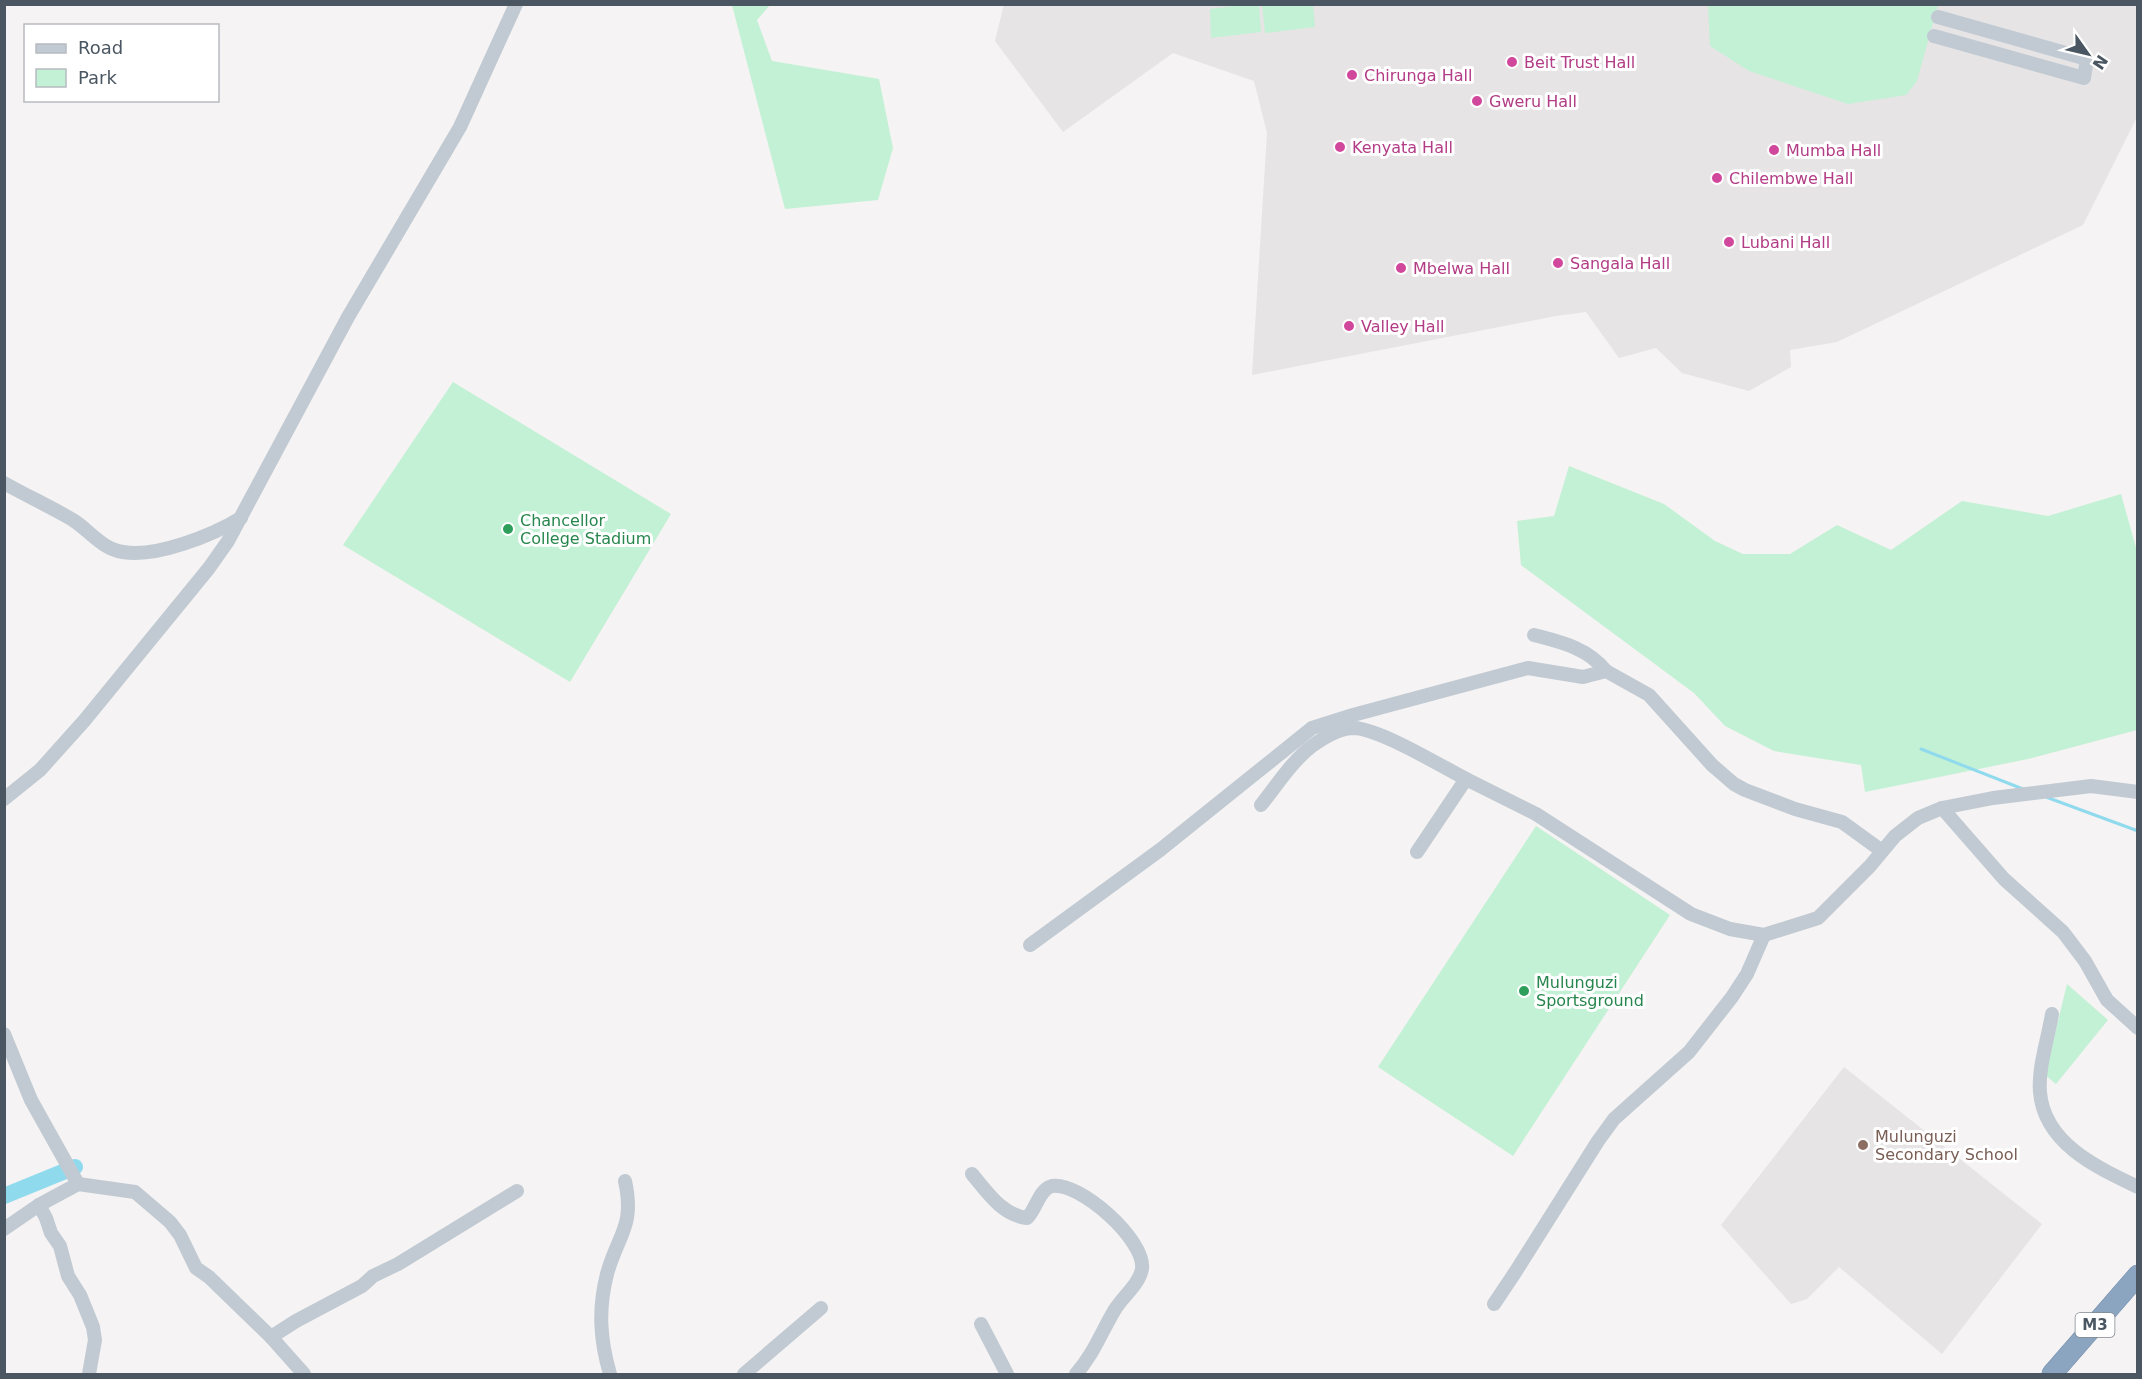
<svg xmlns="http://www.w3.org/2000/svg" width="2142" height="1379" font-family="'DejaVu Sans',sans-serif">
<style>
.education{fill:#e6e4e5}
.green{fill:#c3f1d5}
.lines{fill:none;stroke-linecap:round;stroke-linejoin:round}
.stream{stroke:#90daee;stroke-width:3}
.river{stroke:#90daee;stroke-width:16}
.highway-casing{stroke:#7690ad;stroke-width:21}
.minor{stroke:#c1cad2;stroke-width:14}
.highway{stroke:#8ba5c1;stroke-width:20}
.hotel-dot{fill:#d1479c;stroke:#fff;stroke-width:2}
.leisure-dot{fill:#2e9e5b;stroke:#fff;stroke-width:2}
.education-dot{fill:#8d6e63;stroke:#fff;stroke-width:2}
.labels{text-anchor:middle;stroke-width:6;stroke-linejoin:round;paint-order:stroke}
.shield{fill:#fff;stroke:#808990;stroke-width:1.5}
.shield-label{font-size:15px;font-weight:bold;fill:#4a5661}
.hotel-label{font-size:16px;fill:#b23c85;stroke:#fff;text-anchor:start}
.leisure-label{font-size:16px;fill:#27864d;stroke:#fff;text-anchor:start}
.education-label{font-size:16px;fill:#785e54;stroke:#fff;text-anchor:start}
</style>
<rect width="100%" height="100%" fill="#f5f3f3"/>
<g class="education">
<path d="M 1004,4 L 2137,5 L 2137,117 L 2083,225 L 1837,342 L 1790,350 L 1791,367 L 1749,391 L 1682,373 L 1656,348 L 1619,358 L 1586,312 L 1556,316 L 1252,375 L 1267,133 L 1254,81 L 1173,53 L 1063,132 L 995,41 Z"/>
<path d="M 1844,1067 L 2042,1224 L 1942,1354 L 1839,1267 L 1807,1299 L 1791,1304 L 1721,1225 Z"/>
</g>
<g class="green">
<path d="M 1248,4 L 1259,5 L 1261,32 L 1211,38 L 1210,9 Z"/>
<path d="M 732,5 L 770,5 L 757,20 L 772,61 L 879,79 L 893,148 L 878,200 L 785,209 Z"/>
<path d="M 1262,5 L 1313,5 L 1315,27 L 1265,33 Z"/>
<path d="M 1708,5 L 1938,5 L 1917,81 L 1906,95 L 1848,104 L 1749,71 L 1710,46 Z"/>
<path d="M 453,382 L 671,514 L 570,682 L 343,545 Z"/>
<path d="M 1569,466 L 1664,504 L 1715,541 L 1743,554 L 1790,554 L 1837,525 L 1891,550 L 1962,501 L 2048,516 L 2121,494 L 2137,551 L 2137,730 L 2028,759 L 1865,792 L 1861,765 L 1774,751 L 1725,726 L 1694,693 L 1521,565 L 1517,521 L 1554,516 Z"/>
<path d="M 1536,826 L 1670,915 L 1513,1156 L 1378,1067 Z"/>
<path d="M 2067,984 L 2108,1020 L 2056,1084 L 2045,1075 Z"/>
</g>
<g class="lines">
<g class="stream">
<path d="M 1921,749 L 2023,789"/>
<path d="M 2046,797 L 2138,831"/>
</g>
<path class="river" d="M 4,1196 L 75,1167"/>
<defs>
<path id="highway" d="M 2052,1374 L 2138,1275"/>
</defs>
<use href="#highway" class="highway-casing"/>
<g class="minor">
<path d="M 1934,36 L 2084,78 L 2087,59 L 1938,17"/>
<path d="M 4,483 C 27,496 51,507 73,520 C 90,531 102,549 123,552 C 156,558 213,535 241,518"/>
<path d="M 1534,635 C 1561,642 1588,648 1606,671"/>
<path d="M 4,799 L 40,770 L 84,721 L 209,568 L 228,541 L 348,317 L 460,127 L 516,4"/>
<path d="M 1261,805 C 1277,785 1292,761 1312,746 C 1323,738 1340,728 1354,728 C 1380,729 1441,766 1466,779"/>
<path d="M 1942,808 L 2004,879 L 2063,932 L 2085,961 L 2107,1000 L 2138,1028"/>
<path d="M 1417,852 L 1466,779 L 1536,814 L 1691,914 L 1730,929 L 1764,935 L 1818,918 L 1870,866 L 1895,836 L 1918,818 L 1942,808 L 1993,798 L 2091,786 L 2138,792"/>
<path d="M 1030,945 L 1160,850 L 1312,728 L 1353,715 L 1528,668 L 1583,677 L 1606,671 L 1649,695 L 1712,765 L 1734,784 L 1745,790 L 1795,809 L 1842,822 L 1882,851"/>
<path d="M 2052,1014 C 2048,1039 2038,1067 2040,1092 C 2044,1143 2096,1167 2138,1187"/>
<path d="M 4,1034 L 31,1100 L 78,1184"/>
<path d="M 972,1174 C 987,1192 1002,1215 1027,1218 C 1036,1210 1039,1189 1052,1186 C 1079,1181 1146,1240 1142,1269 C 1139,1285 1122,1297 1114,1311 C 1101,1333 1093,1355 1076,1374"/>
<path d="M 39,1205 L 46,1218 L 51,1233 L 60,1246 L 68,1276 L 80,1295 L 93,1327 L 95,1340 L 89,1374"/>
<path d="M 4,1229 L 39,1205 L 78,1184 L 135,1192 L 170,1222 L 180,1235 L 196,1268 L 209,1277 L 271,1337 L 304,1374"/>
<path d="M 1494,1304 L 1516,1271 L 1598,1141 L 1614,1119 L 1689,1052 L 1732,997 L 1747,974 L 1764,935"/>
<path d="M 981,1324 L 1007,1374"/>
<path d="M 271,1337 L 296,1321 L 362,1286 L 373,1276 L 398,1264 L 517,1191"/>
<path d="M 610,1374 C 600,1340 598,1309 607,1274 C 618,1234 635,1227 625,1181"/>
<path d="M 744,1374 L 821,1308"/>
</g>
<use href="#highway" class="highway"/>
</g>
<g class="hotel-dot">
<circle cx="1512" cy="62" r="6"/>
<circle cx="1352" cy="75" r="6"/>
<circle cx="1477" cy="101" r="6"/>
<circle cx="1340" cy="147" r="6"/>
<circle cx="1774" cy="150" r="6"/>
<circle cx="1717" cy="178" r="6"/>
<circle cx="1729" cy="242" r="6"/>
<circle cx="1558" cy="263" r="6"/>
<circle cx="1401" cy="268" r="6"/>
<circle cx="1349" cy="326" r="6"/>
</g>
<g class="leisure-dot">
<circle cx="508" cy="529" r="6"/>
<circle cx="1524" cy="991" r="6"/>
</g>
<circle class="education-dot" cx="1863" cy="1145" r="6"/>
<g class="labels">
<rect class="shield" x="2075.5" y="1313" width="39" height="24" rx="4.5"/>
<g class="shield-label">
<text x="2095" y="1330">M3</text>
</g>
<g class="hotel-label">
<text x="1524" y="68">Beit Trust Hall</text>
<text x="1364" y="81">Chirunga Hall</text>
<text x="1489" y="107">Gweru Hall</text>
<text x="1352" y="153">Kenyata Hall</text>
<text x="1786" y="156">Mumba Hall</text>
<text x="1729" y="184">Chilembwe Hall</text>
<text x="1741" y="248">Lubani Hall</text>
<text x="1570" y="269">Sangala Hall</text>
<text x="1413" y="274">Mbelwa Hall</text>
<text x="1361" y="332">Valley Hall</text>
</g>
<g class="leisure-label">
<text x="520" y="526">Chancellor<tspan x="520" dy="18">College Stadium</tspan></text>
<text x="1536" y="988">Mulunguzi<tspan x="1536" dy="18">Sportsground</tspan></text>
</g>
<g class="education-label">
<text x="1875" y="1142">Mulunguzi<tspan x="1875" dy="18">Secondary School</tspan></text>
</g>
</g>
<rect width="2142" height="1379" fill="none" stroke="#4a5661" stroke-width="12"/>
<rect x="24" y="24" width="195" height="78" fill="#ffffff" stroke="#b7bbc0" stroke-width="1.5"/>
<rect x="36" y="44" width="30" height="9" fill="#c1cad2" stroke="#b7bbc0" stroke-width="1.5"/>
<text x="78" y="54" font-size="18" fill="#4a5661">Road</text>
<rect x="36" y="69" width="30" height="18" fill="#c3f1d5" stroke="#b7bbc0" stroke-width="1.5"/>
<text x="78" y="84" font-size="18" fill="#4a5661">Park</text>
<g transform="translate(2088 54) rotate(124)" stroke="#ffffff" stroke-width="4.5" paint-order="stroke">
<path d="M0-4.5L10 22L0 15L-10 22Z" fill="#4a5661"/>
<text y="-9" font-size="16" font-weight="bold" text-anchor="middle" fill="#4a5661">N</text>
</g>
</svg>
